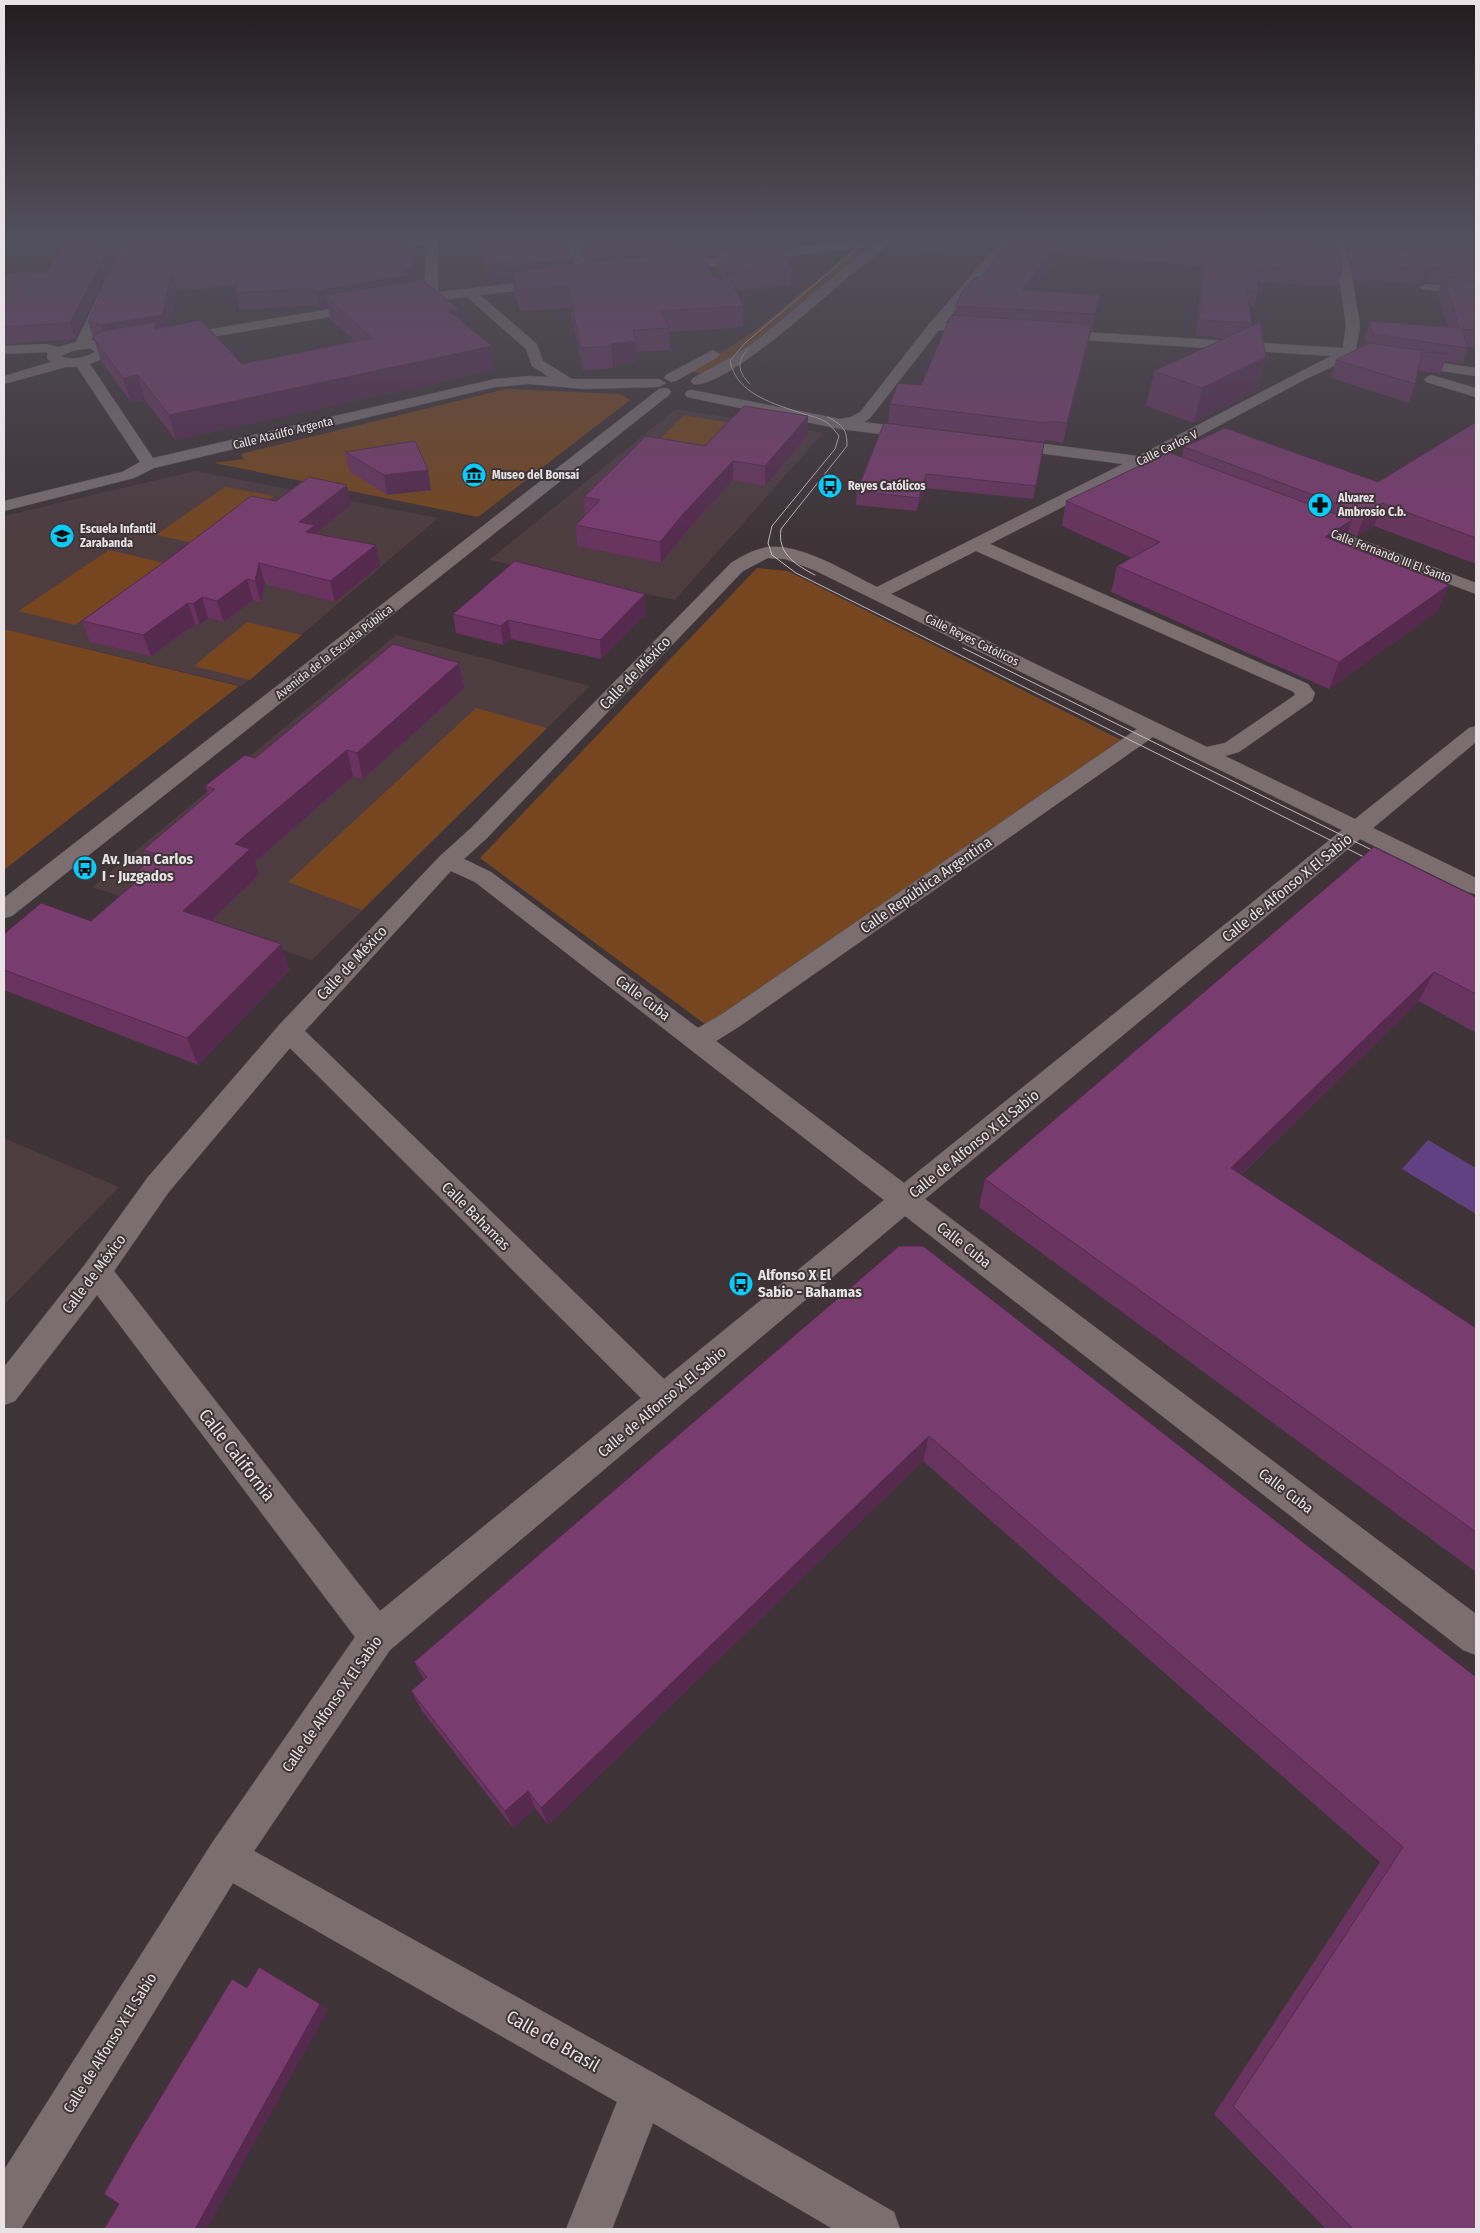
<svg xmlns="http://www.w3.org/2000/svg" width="1480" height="2233" font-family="'Fira Sans Condensed',sans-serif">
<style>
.built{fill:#4d3c40}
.green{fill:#754620}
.water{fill:#624182}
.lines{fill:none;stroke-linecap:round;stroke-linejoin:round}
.pedestrian-casing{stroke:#584f52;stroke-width:1}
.minor-casing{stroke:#584f52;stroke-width:1}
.tertiary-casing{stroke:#584f52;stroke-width:1}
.pedestrian{fill:#7b6e71;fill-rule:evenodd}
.minor{fill:#7b6e71;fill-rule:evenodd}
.tertiary{fill:#7b6e71;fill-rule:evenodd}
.tram{stroke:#c4bcbe;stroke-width:1}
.wall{fill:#68345f;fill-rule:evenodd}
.shaded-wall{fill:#552a4e}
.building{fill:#793c6f;stroke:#552a4e}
.labels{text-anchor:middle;stroke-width:4;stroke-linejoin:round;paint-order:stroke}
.far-street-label{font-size:12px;fill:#eae3e5;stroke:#3e3336}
.far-poi-label{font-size:12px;font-weight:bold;fill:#eae3e5;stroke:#3e3336;text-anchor:start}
.street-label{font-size:15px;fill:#eae3e5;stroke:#3e3336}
.poi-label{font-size:15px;font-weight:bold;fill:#eae3e5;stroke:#3e3336;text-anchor:start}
.near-street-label{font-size:18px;fill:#eae3e5;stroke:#3e3336}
</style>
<rect width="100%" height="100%" fill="#3e3336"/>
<g class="built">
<path d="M 676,409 L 823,433 L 675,600 L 489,560 Z"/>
<path d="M 195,471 L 438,518 L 242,686 L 4,629 L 4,516 Z"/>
<path d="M 396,635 L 590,686 L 312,960 L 92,887 Z"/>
<path d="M 4,1138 L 119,1187 L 4,1305 Z"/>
</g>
<g class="green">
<path d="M 868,237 L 883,237 L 759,342 L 704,375 L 691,371 L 755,331 Z"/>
<path d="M 506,389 L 620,394 L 630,400 L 478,517 L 214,463 L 244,459 L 241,454 Z"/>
<path d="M 684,415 L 732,423 L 698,458 L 650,449 Z"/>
<path d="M 225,487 L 274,496 L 207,546 L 156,535 Z"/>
<path d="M 109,550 L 164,563 L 75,625 L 18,611 Z"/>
<path d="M 757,568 L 788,571 L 1121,740 L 713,1030 L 480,858 Z"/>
<path d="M 247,622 L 302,635 L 250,680 L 194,666 Z"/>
<path d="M 4,629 L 239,686 L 4,870 Z"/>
<path d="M 476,708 L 547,728 L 362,910 L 288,882 Z"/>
</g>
<path class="water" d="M 1428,1140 L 1476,1168 L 1476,1214 L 1402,1169 Z"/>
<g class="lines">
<defs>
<path id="pedestrian" d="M 1426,284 L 1476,289 L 1476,295 L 1422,289 L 1420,287 Z"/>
<g id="minor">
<path d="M 132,237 L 145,237 L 134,248 L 91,340 L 106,344 L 109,353 L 102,359 L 90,364 L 153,458 L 495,379 L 529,376 L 549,377 L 532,366 L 526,349 L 467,297 L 406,304 L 401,303 L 399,300 L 401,297 L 425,294 L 426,246 L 369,248 L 367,245 L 373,241 L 435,237 L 438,242 L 438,292 L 552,279 L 557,280 L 558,283 L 552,287 L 480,295 L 537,344 L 543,361 L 572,379 L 659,379 L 666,383 L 659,387 L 584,389 L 529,384 L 495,387 L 154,468 L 134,478 L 4,511 L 4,501 L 122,472 L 140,462 L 77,367 L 66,367 L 4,384 L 4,376 L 51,362 L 47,358 L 48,353 L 46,352 L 4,354 L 4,346 L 46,344 L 58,347 L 76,342 L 123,246 ZM 90,348 L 95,352 C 84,358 72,361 61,356 L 72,351 Z"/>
<path d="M 566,237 L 578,237 L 589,280 L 588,283 L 583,284 L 577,280 Z"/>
<path d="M 1004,237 L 1016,237 L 945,323 L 982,326 L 989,330 L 987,333 L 939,330 L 870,418 L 864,422 L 919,429 L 924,431 L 927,434 L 924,437 L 919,439 L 840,429 L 692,398 L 687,397 L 685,394 L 687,391 L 692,390 L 840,419 L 851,417 L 860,412 L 930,323 Z"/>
<path d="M 1335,237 L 1343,237 L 1347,252 L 1390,255 L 1396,259 L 1390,263 L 1349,259 L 1360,325 L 1356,350 L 1476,368 L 1476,376 L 1351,358 L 1304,380 L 1153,461 L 1186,473 L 1188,476 L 1186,479 L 1174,479 L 1141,467 L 990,544 L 1308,684 L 1315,693 L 1312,701 L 1239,752 L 1225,756 L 1355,819 L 1469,728 L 1476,726 L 1476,742 L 1373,828 L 1476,878 L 1476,894 L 1468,892 L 1360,839 L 925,1199 L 1476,1614 L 1476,1655 L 1463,1650 L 905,1216 L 390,1650 L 254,1851 L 659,2076 L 894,2212 L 900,2229 L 833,2229 L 653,2123 L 612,2229 L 566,2229 L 617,2102 L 233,1883 L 21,2229 L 4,2229 L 4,2170 L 212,1843 L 355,1637 L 97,1295 L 15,1401 L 4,1405 L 4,1367 L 86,1263 L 148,1177 L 280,1024 L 440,856 L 471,828 L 731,563 C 743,555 755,549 769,547 C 803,544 848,573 877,587 L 1123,464 L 1007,449 L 1001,447 L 999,444 L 1001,441 L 1007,439 L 1138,456 L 1331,356 L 1052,338 L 1045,334 L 1052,330 L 1343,348 L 1346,325 L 1336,258 L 1303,256 L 1297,252 L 1303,248 L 1335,251 L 1333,239 ZM 976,551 L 1294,692 L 1295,695 L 1225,743 L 1207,747 L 891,594 ZM 768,558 L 785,559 L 814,570 L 1137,729 L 722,1014 L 698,1028 L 491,872 L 464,859 L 487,838 L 743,571 ZM 1153,737 L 1342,830 L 904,1183 L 716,1041 L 740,1026 ZM 451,871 L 475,882 L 884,1200 L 664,1379 L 305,1031 ZM 290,1048 L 641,1398 L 380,1611 L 114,1271 L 168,1193 Z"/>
<path d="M 854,240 L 860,244 L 858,247 L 671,272 L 665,268 L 671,264 Z"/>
<path d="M 366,303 L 373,307 L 371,310 L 176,343 L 169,339 L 176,335 Z"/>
<path d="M 1431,375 L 1476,388 L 1476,397 L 1426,382 L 1424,379 Z"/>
<path d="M 1311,521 L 1476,583 L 1476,594 L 1305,530 L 1302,526 L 1305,522 Z"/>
</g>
<g id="tertiary">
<path d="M 881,237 L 894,237 C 882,252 863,265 848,277 C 824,298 721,391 693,384 L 691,381 L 693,378 L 735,355 L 761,337 Z"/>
<path d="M 713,350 L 720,354 L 718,357 L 676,381 L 671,382 L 664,378 L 666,375 Z"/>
<path d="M 664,388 L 669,389 L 671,392 L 669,395 L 12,916 L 4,918 L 4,898 L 659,389 Z"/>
</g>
</defs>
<use href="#pedestrian" class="pedestrian-casing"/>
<use href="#minor" class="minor-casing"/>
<use href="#tertiary" class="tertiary-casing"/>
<use href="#pedestrian" class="pedestrian"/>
<use href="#minor" class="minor"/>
<use href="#tertiary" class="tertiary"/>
<g class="tram">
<path d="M 871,237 L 745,343 L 730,361 C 737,395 775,404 804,414 C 811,416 820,418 826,422 C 831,425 835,431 839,436 L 835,449 L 772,526 L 768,543 L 772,555 L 796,573 L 1374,862"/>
<path d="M 748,349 C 736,362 738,372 750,384"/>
<path d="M 815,575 C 796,565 777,554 781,529 L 847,446 C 847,428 843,426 828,417"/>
<path d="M 963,648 L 1382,855"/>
</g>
</g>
<g class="wall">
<path d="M 65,237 L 273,240 L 285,239 L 285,238 L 283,237 L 411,237 L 410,237 L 415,281 L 459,309 L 461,321 L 495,370 L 176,440 L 145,400 L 131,402 L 101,361 L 88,321 L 126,241 L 121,245 L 75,339 L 4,344 L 4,275 L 48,272 ZM 237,286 L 236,293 L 240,310 L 316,305 L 319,308 L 328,307 L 330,319 L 355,341 L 242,364 L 169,327 L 177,290 Z"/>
<path d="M 478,237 L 566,237 L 573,265 L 587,263 L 580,237 L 795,237 L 771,239 L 771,244 L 791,269 L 791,286 L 736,290 L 743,306 L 743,327 L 669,332 L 670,350 L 636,352 L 637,363 L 613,366 L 613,368 L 583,370 L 570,308 L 520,311 L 514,293 L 513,282 L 511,282 L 510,278 L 487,280 ZM 718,256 L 718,268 L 723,279 L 722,280 L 713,276 L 705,258 Z"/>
<path d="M 908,237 L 955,237 L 941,251 L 907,247 Z"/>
<path d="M 1015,237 L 1336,237 L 1334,244 L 1342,272 L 1337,287 L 1257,282 L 1258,291 L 1254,307 L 1249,306 L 1252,323 L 1252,326 L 1266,357 L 1257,391 L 1194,423 L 1146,406 L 1154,371 L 1226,338 L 1196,336 L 1202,266 L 1060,254 L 1032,291 L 1097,310 L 1092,330 L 1091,330 L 1089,342 L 1063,443 L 1045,440 L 1044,442 L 888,423 L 890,404 L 921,385 L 955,315 L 956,306 Z"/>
<path d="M 1344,237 L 1476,237 L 1476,347 L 1467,346 L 1468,348 L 1462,364 L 1445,361 L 1441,373 L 1418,371 L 1415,384 L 1409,403 L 1331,378 L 1336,360 L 1366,344 L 1365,337 L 1370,321 L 1448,328 L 1438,293 L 1441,284 L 1426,282 L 1421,284 L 1354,280 L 1351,261 L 1354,251 L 1348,250 Z"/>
<path d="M 808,416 L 807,436 L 765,486 L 733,480 L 684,534 L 661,563 L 577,546 L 576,525 L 585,515 L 584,497 L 705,446 Z"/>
<path d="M 1476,422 L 1476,564 L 1374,526 L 1357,536 L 1347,532 L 1343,544 L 1438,611 L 1329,689 L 1111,592 L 1117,566 L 1132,558 L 1062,526 L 1066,501 L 1182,457 L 1184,447 L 1378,482 Z"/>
<path d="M 1044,443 L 1033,499 L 925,488 L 917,511 L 856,505 L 857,491 Z"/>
<path d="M 345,452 L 431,490 L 387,495 L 349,471 Z"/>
<path d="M 276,501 L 351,505 L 317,532 L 317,534 L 380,566 L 335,602 L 265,584 L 261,602 L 253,600 L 224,622 L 208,618 L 200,625 L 195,624 L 151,656 L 90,642 L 82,621 Z"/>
<path d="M 646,613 L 601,659 L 511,639 L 503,645 L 456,633 L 453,614 Z"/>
<path d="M 459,663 L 464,688 L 363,779 L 353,776 L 255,862 L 259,875 L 212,920 L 290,970 L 198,1065 L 4,990 L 4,934 L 91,921 L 134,884 L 131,877 L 148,862 L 143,850 L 208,794 L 205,786 L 255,758 Z"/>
<path d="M 1476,897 L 1476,1033 L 1419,1001 L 1241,1175 L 1476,1328 L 1476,1572 L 979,1207 L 985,1179 Z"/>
<path d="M 899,1246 L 1476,1677 L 1476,2229 L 1326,2229 L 1214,2114 L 1380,1862 L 923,1461 L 548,1825 L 535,1808 L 513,1828 L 422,1711 L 411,1691 L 424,1680 L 414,1662 Z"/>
</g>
<g class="shaded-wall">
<path d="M 114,237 L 130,237 L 121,245 L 75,339 L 70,323 Z"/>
<path d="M 284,237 L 411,237 L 410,237 L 416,286 L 325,295 L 328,307 L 319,308 L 315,291 L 286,245 Z"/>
<path d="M 752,237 L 795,237 L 771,239 L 771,249 L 718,250 L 718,256 L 589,273 L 588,258 Z"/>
<path d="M 942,237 L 955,237 L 941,251 Z"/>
<path d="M 1062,239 L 1060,254 L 1020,306 L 1022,290 Z"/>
<path d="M 572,260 L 574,275 L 512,272 L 513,282 L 511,282 L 509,266 Z"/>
<path d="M 508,263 L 510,278 L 487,280 L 486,265 Z"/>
<path d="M 1431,267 L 1426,282 L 1421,284 L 1426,269 Z"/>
<path d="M 172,272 L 177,290 L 167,333 L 107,343 L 101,325 Z"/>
<path d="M 1100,295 L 1097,310 L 1092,330 L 1095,314 Z"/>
<path d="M 459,309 L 463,333 L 449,311 Z"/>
<path d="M 1092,324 L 1089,342 L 1063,443 L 1067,423 Z"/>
<path d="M 636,341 L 637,363 L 613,366 L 611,344 Z"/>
<path d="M 492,346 L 495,370 L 176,440 L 169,415 Z"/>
<path d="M 1266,357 L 1257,391 L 1194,423 L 1202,388 Z"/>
<path d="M 138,375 L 145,400 L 131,402 L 123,378 Z"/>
<path d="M 808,416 L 807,436 L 765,486 L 765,466 Z"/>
<path d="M 733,461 L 733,480 L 684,534 L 661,563 L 660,542 L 683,514 Z"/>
<path d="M 428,470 L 431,490 L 387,495 L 384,475 Z"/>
<path d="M 926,474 L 925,488 L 917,511 L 919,498 Z"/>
<path d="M 347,485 L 351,505 L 317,532 L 320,545 L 311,552 L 299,522 Z"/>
<path d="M 1382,503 L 1374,526 L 1357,536 L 1365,514 Z"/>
<path d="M 1352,520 L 1343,546 L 1325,537 Z"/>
<path d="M 376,545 L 380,566 L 335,602 L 330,581 Z"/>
<path d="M 259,563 L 265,584 L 261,602 L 255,581 Z"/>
<path d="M 247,579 L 253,600 L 224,622 L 217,601 Z"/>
<path d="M 1449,585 L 1438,611 L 1329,689 L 1339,662 Z"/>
<path d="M 645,594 L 646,613 L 601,659 L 600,640 Z"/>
<path d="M 202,597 L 208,618 L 200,625 L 193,604 Z"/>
<path d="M 188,603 L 195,624 L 151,656 L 143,635 Z"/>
<path d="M 508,620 L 511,639 L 503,645 L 501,626 Z"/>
<path d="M 459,663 L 464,688 L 363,779 L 357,753 Z"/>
<path d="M 347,750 L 353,776 L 255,862 L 259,875 L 194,937 L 183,911 L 235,844 Z"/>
<path d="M 281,944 L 290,970 L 198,1065 L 187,1038 Z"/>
<path d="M 1434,972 L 1419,1001 L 1219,1196 L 1231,1168 Z"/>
<path d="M 929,1436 L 923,1461 L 548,1825 L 541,1808 Z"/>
<path d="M 528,1791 L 535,1808 L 513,1828 L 505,1811 Z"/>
<path d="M 320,2004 L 328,2010 L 207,2229 L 195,2229 Z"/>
</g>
<g class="building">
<path d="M 65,237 L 114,237 L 70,323 L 4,327 L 4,274 L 48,272 Z"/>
<path d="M 128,237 L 268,237 L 273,240 L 329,237 L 410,237 L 413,269 L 403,269 L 410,275 L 315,291 L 312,288 L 236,293 L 240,268 L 172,272 L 162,315 L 101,325 L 88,321 Z"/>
<path d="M 480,237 L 566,237 L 572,260 L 509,266 L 508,263 L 486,265 Z"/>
<path d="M 583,237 L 752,237 L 588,258 Z"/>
<path d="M 1015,237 L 1222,237 L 1339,245 L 1342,272 L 1257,266 L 1258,291 L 1246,290 L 1252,323 L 1199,320 L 1206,251 L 1062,239 L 1022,290 L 1100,295 L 1095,314 L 956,306 L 961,293 L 975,277 L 981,277 Z"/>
<path d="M 1372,237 L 1476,237 L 1476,244 Z"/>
<path d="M 777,243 L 791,269 L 728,273 L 718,250 Z"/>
<path d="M 1356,246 L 1476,255 L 1476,271 L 1431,267 L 1426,269 L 1359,264 Z"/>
<path d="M 701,250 L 713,276 L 722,280 L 729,275 L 743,306 L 661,311 L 669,328 L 633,330 L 636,341 L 611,344 L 612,346 L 581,348 L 568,286 L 518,290 L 512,272 Z"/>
<path d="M 1444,277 L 1476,281 L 1476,330 L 1462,329 L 1468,348 L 1372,334 L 1370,321 L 1459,328 Z"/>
<path d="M 422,280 L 459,309 L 449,311 L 492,346 L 169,415 L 138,375 L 123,378 L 93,337 L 102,331 L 157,322 L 155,329 L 201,320 L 242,364 L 372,338 L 325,295 Z"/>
<path d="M 951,315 L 1092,324 L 1067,423 L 1048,421 L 1047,423 L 890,404 L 898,383 L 921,385 Z"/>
<path d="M 1260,322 L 1266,357 L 1202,388 L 1154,371 Z"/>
<path d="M 1369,343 L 1448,354 L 1422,352 L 1415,384 L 1336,360 Z"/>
<path d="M 744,406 L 808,416 L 765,466 L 733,461 L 683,514 L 660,542 L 576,525 L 600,500 L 584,497 L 646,436 L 705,446 Z"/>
<path d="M 1476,422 L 1476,538 L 1382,503 L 1365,514 L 1184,447 L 1225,428 L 1378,482 Z"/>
<path d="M 884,423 L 1044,443 L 1036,486 L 926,474 L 919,498 L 857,491 Z"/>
<path d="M 415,441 L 428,470 L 384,475 L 345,452 Z"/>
<path d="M 1168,452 L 1352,520 L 1325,537 L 1449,585 L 1339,662 L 1117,566 L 1160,542 L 1066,501 Z"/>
<path d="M 309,477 L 347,485 L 299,522 L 315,525 L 306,532 L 376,545 L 330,581 L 259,563 L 255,581 L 247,579 L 217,601 L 202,597 L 193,604 L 188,603 L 143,635 L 82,621 L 167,560 L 251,496 L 276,501 Z"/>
<path d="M 515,561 L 645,594 L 600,640 L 508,620 L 501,626 L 453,614 Z"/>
<path d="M 393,644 L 459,663 L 357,753 L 347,750 L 235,844 L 250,849 L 183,911 L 281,944 L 187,1038 L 4,970 L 4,934 L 41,903 L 91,921 L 138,880 L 131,877 L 157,854 L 143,850 L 215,789 L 205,786 L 245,755 L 255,758 Z"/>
<path d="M 1374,847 L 1476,897 L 1476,994 L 1434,972 L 1231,1168 L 1476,1328 L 1476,1532 L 985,1179 Z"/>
<path d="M 899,1246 L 923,1246 L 1476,1677 L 1476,2229 L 1353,2229 L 1233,2106 L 1403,1847 L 929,1436 L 541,1808 L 528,1791 L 505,1811 L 411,1691 L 427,1677 L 414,1662 Z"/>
<path d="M 259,1967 L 320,2004 L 195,2229 L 104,2229 L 119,2204 L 104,2194 L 130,2148 L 232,1979 L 247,1988 Z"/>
</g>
<linearGradient id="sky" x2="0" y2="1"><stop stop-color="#221c1e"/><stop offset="0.43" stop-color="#52505d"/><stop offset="1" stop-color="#52505d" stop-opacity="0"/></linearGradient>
<rect width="1480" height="549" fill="url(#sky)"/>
<defs>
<symbol id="museum-disc" viewBox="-11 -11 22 22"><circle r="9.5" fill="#07cbf9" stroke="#3e3336"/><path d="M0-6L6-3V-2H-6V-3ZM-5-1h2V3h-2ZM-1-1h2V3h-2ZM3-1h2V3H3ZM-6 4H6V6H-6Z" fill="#111"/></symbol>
<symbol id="bus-disc" viewBox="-11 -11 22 22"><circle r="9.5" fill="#07cbf9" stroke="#3e3336"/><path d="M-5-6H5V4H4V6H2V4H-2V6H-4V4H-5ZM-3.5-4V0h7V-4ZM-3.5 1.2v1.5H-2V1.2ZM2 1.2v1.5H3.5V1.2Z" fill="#111"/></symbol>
<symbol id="pharmacy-disc" viewBox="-11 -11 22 22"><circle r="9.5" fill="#07cbf9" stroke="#3e3336"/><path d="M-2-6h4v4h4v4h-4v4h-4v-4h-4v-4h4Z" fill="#111"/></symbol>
<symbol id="school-disc" viewBox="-11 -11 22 22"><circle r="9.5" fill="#07cbf9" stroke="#3e3336"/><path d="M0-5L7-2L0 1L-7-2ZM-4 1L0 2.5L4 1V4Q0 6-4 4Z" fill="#111"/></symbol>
</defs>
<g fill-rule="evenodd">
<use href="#museum-disc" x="460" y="461" width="28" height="28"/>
<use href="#bus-disc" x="816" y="472" width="28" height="28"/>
<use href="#pharmacy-disc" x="1306" y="491" width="28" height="28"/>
<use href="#school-disc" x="48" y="522" width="28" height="28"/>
<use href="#bus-disc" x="71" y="854" width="28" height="28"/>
<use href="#bus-disc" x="727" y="1270" width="28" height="28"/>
</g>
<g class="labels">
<g class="far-street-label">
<text transform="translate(283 433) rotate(-14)" y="4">Calle Ataúlfo Argenta</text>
<text transform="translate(1167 448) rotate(-26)" y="4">Calle Carlos V</text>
<text transform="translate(1391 556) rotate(21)" y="4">Calle Fernando III El Santo</text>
<text transform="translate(972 640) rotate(26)" y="4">Calle Reyes Católicos</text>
<text transform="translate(334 652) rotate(-38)" y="4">Avenida de la Escuela Pública</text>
</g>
<g class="far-poi-label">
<text x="492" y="479">Museo del Bonsaí</text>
<text x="848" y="490">Reyes Católicos</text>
<text x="1338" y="502">Alvarez<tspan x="1338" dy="14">Ambrosio C.b.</tspan></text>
<text x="80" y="533">Escuela Infantil<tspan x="80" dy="14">Zarabanda</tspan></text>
</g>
<g class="street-label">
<text transform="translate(635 673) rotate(-46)" y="5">Calle de México</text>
<text transform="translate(926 885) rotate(-35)" y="5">Calle República Argentina</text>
<text transform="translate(1287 888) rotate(-39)" y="5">Calle de Alfonso X El Sabio</text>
<text transform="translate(352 963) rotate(-47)" y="5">Calle de México</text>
<text transform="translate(643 998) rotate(37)" y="5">Calle Cuba</text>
<text transform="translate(974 1144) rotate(-39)" y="5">Calle de Alfonso X El Sabio</text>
<text transform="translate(476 1216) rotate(45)" y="5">Calle Bahamas</text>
<text transform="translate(964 1245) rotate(38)" y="5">Calle Cuba</text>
<text transform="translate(94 1274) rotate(-53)" y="5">Calle de México</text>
<text transform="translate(662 1402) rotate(-40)" y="5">Calle de Alfonso X El Sabio</text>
<text transform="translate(1286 1491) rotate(37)" y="5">Calle Cuba</text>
<text transform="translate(332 1704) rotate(-55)" y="5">Calle de Alfonso X El Sabio</text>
<text transform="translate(110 2043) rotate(-58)" y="5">Calle de Alfonso X El Sabio</text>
</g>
<g class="poi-label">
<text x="102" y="864">Av. Juan Carlos<tspan x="102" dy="17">I - Juzgados</tspan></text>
<text x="758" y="1280">Alfonso X El<tspan x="758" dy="17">Sabio - Bahamas</tspan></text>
</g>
<g class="near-street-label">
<text transform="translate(237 1455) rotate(52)" y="6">Calle California</text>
<text transform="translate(553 2041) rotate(30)" y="6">Calle de Brasil</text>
</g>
</g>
<rect width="1480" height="2233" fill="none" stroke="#eae3e5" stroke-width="10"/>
</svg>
